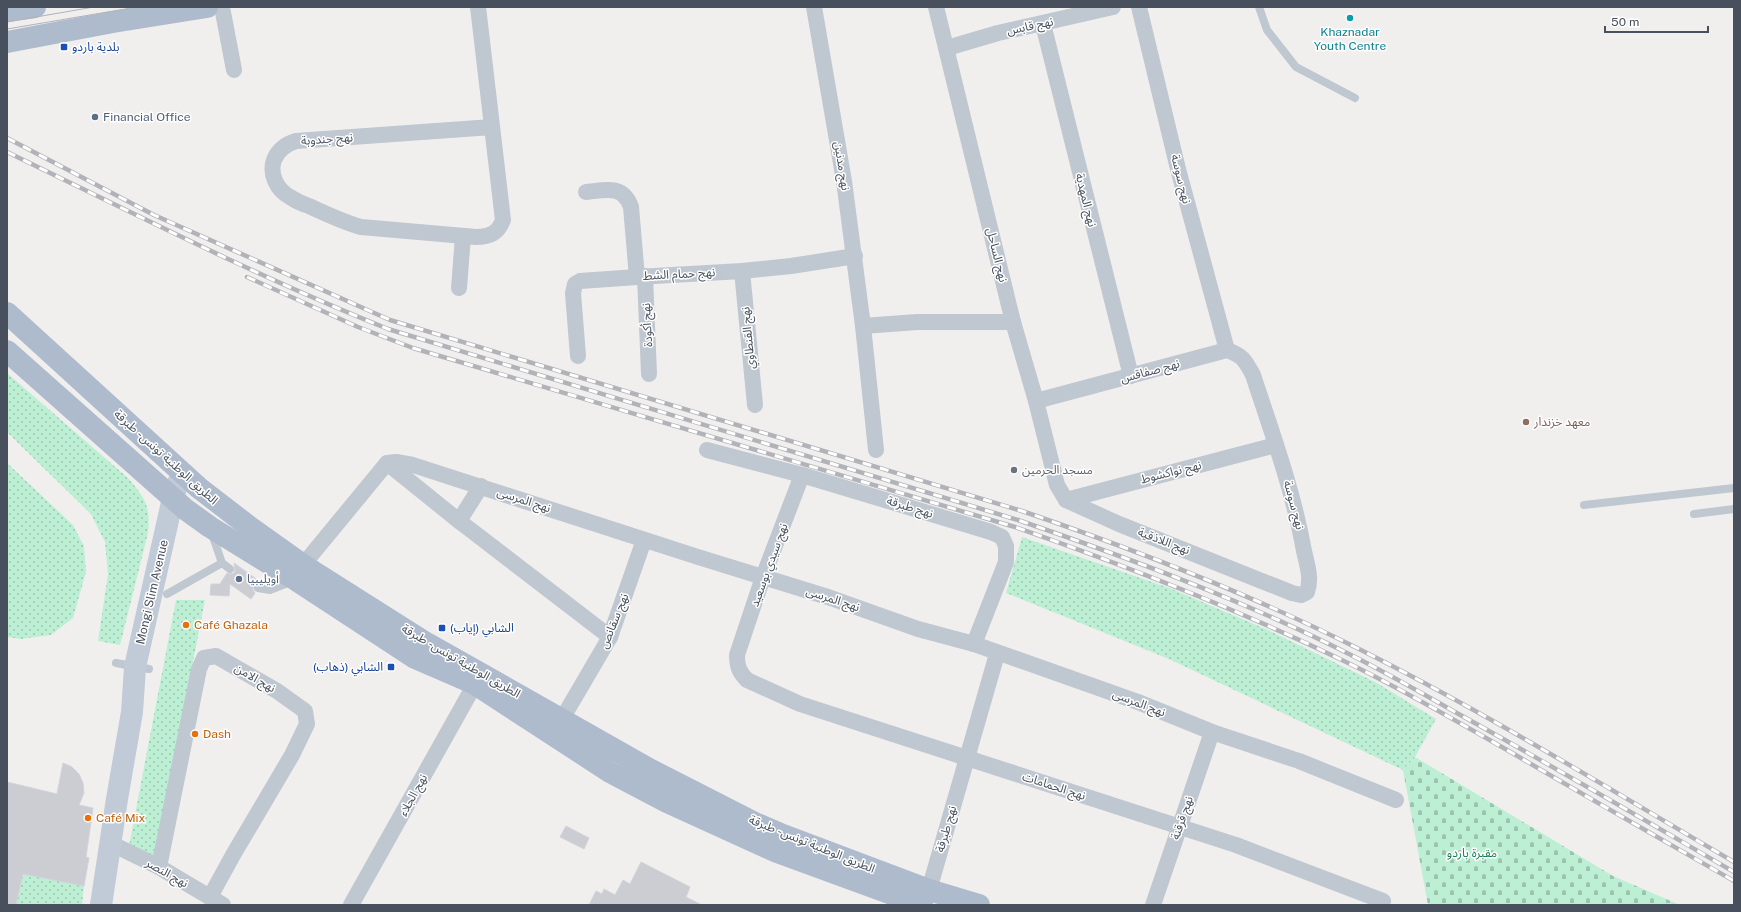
<svg xmlns="http://www.w3.org/2000/svg" width="1741" height="912" font-family="'Public Sans','Noto Sans Arabic',sans-serif">
<style>
.grass{fill:url(#grass-dots)}
.cemetery{fill:url(#cemetery-stones)}
.building{fill:#cbcdd3;stroke:#d2d4da}
.lines{fill:none;stroke-linecap:round;stroke-linejoin:round}
.service{stroke:#bfc7d0;stroke-width:8}
.minor{stroke:#bfc7d0;stroke-width:16}
.secondary{stroke:#c1cad7;stroke-width:22}
.primary{stroke:#aebbcd;stroke-width:22}
.tram{stroke:#b1b3b9;stroke-width:1}
.rail-casing{stroke:#b1b3b9;stroke-width:4.5}
.rail{stroke:#fff;stroke-width:3;stroke-dasharray:9;stroke-linecap:butt}
.culture-dot{fill:#0f9aa8;stroke:#fff;stroke-width:1.5}
.transit-dot{fill:#1a4fb4;stroke:#fff;stroke-width:1.5}
.service-dot{fill:#5c6f8a;stroke:#fff;stroke-width:1.5}
.education-dot{fill:#8d6e63;stroke:#fff;stroke-width:1.5}
.worship-dot{fill:#6b7280;stroke:#fff;stroke-width:1.5}
.food-dot{fill:#e8710a;stroke:#fff;stroke-width:1.5}
.labels{text-anchor:middle;stroke-width:3;stroke-linejoin:round;paint-order:stroke}
.street-label{font-size:12px;fill:#47505c;stroke:#fff}
.culture-label{font-size:12px;fill:#0d838f;stroke:#fff}
.transit-label{font-size:12px;fill:#164399;stroke:#fff;text-anchor:start}
.service-label{font-size:12px;fill:#4e5e75;stroke:#fff;text-anchor:start}
.education-label{font-size:12px;fill:#785e54;stroke:#fff;text-anchor:start}
.worship-label{font-size:12px;fill:#5b616d;stroke:#fff;text-anchor:start}
.food-label{font-size:12px;fill:#c56008;stroke:#fff;text-anchor:start}
.park-label{font-size:12px;fill:#177d53;stroke:#fff}
</style>
<defs>
<pattern id="grass-dots" width="8" height="8" patternUnits="userSpaceOnUse"><rect width="8" height="8" fill="#bdefd4"/><path d="M2 2h.1M6 6h.1" fill="none" stroke="#9bc4af" stroke-width="1.8" stroke-linecap="round"/></pattern>
<pattern id="cemetery-stones" width="16" height="16" patternUnits="userSpaceOnUse"><rect width="16" height="16" fill="#bdefd4"/><path d="M2 7V4a2 2 0 0 1 4 0v3zM10 15v-3a2 2 0 0 1 4 0v3z" fill="#9bc4af"/></pattern>
</defs>
<rect width="100%" height="100%" fill="#f1efee"/>
<g class="grass">
<path d="M 7,373 L 128,478 C 145,498 151,506 148,533 L 120,645 L 98,641 L 108,574 L 105,542 L 91,514 L 7,432 Z"/>
<path d="M 7,463 L 73,525 L 84,546 L 86,572 L 73,618 L 51,635 L 21,639 L 7,637 Z"/>
<path d="M 1022,537 L 1172,589 L 1268,630 L 1377,683 L 1436,719 L 1415,757 L 1403,770 L 1169,659 L 1006,593 Z"/>
<path d="M 176,600 L 205,600 L 154,862 L 128,851 Z"/>
<path d="M 23,874 L 84,886 L 82,905 L 16,905 Z"/>
</g>
<path class="cemetery" d="M 1415,757 L 1613,876 L 1680,905 L 1428,905 L 1403,770 Z"/>
<g class="building">
<path d="M 234,563 L 262,583 L 256,583 L 254,585 L 253,590 L 255,593 L 251,599 L 230,584 L 229,596 L 210,595 L 211,584 L 220,584 L 227,573 L 230,574 L 234,573 L 235,569 Z"/>
<path d="M 63,763 L 72,767 L 79,774 L 83,783 L 84,793 L 79,805 L 93,808 L 86,857 L 89,858 L 84,886 L 23,874 L 16,905 L 7,905 L 7,782 L 57,794 Z"/>
<path d="M 566,826 L 589,838 L 584,849 L 560,837 Z"/>
<path d="M 641,862 L 690,887 L 686,897 L 702,905 L 589,905 L 596,891 L 602,894 L 604,889 L 615,895 L 623,880 L 630,884 Z"/>
</g>
<g class="lines">
<g class="service">
<path d="M 1259,7 L 1267,30 L 1296,67 L 1355,98"/>
<path d="M 1584,505 L 1734,488"/>
<path d="M 1694,514 L 1734,509"/>
<path d="M 212,534 L 222,563"/>
<path d="M 258,588 L 270,590 L 293,581"/>
<path d="M 167,594 L 222,563 L 230,569"/>
<path d="M 116,663 L 149,669"/>
</g>
<g class="minor">
<path d="M 222,7 L 234,70"/>
<path d="M 478,7 L 503,220 C 498,233 490,237 476,237 L 361,227 C 343,222 326,214 309,206 C 303,204 296,201 290,197 C 277,190 269,174 274,160 C 278,150 286,144 296,141 L 492,127"/>
<path d="M 814,7 L 844,181 L 863,326 L 876,450"/>
<path d="M 936,7 L 1013,322 L 1036,401 L 1057,485 L 1066,500"/>
<path d="M 1139,7 L 1178,169 L 1227,350"/>
<path d="M 1043,24 L 1131,376"/>
<path d="M 947,48 L 998,33 L 1113,7"/>
<path d="M 586,192 C 605,190 623,184 631,207 L 637,277"/>
<path d="M 742,271 L 755,405"/>
<path d="M 645,276 L 649,374"/>
<path d="M 459,288 L 463,236"/>
<path d="M 863,326 L 917,322 L 1013,322"/>
<path d="M 578,356 L 573,293 L 575,284 L 580,281 L 637,277 L 742,271 L 791,266 L 855,256"/>
<path d="M 1036,401 L 1227,350 C 1243,356 1245,360 1253,375 C 1272,433 1293,490 1304,551 C 1307,565 1312,578 1307,592 L 1301,595 L 1292,593 L 1119,524 L 1066,500"/>
<path d="M 707,450 L 802,475 L 991,532 L 1002,537 L 1006,546 L 1006,562 L 974,644"/>
<path d="M 387,463 L 459,521 L 610,637"/>
<path d="M 802,475 L 763,577 L 737,655 C 737,666 739,672 747,680 L 800,704 L 1236,845 L 1383,901 L 1381,905"/>
<path d="M 1066,500 L 1276,445"/>
<path d="M 459,521 L 481,486"/>
<path d="M 303,565 L 387,463 L 396,462 L 413,465 L 698,557 L 828,597 L 918,629 L 974,644 L 1138,702 L 1212,732 L 1299,761 L 1396,800"/>
<path d="M 562,719 L 610,637 L 644,540"/>
<path d="M 110,843 L 159,867 L 223,905"/>
<path d="M 159,867 L 199,669 L 204,658 L 216,656 L 277,691 L 305,711 L 307,724 L 292,755 L 233,855 L 210,897"/>
<path d="M 929,890 L 997,654"/>
<path d="M 351,905 L 475,684"/>
<path d="M 1153,905 L 1212,732"/>
</g>
<path class="secondary" d="M 101,905 L 117,799 L 132,712 L 135,667 L 173,498 L 177,485 L 183,474"/>
<g class="primary">
<path d="M 7,11 L 35,7"/>
<path d="M 7,42 L 113,22 L 207,7"/>
<path d="M 7,313 L 199,488 L 251,528 L 303,565 L 423,641 L 651,770 L 755,823 L 783,835 L 929,890 L 979,905"/>
<path d="M 7,351 L 185,509 L 210,527 L 296,580 L 415,658 L 475,684 L 610,772 L 667,802 L 777,852 L 922,905"/>
</g>
<g class="tram">
<path d="M 7,22 L 94,7"/>
<path d="M 7,29 L 137,7"/>
</g>
<defs>
<g id="rail">
<path d="M 7,138 L 154,215 L 390,320 L 1022,511 C 1136,550 1248,593 1355,647 C 1485,712 1609,789 1734,862"/>
<path d="M 7,152 C 133,213 258,277 388,329 L 1018,520 C 1131,559 1243,600 1349,654 C 1385,672 1420,692 1455,712 C 1549,764 1641,818 1734,872"/>
<path d="M 247,277 L 358,327 L 413,348 L 1015,527 C 1127,566 1237,609 1344,661 C 1402,689 1458,722 1514,754 C 1587,797 1661,839 1734,881"/>
</g>
</defs>
<use href="#rail" class="rail-casing"/>
<use href="#rail" class="rail"/>
</g>
<circle class="culture-dot" cx="1350" cy="18" r="4"/>
<g class="transit-dot">
<rect x="60" y="43" width="8" height="8" rx="2"/>
<rect x="438" y="624" width="8" height="8" rx="2"/>
<rect x="387" y="663" width="8" height="8" rx="2"/>
</g>
<g class="service-dot">
<circle cx="95" cy="117" r="4"/>
<circle cx="239" cy="579" r="4"/>
</g>
<circle class="education-dot" cx="1526" cy="422" r="4"/>
<circle class="worship-dot" cx="1014" cy="470" r="4"/>
<g class="food-dot">
<circle cx="186" cy="625" r="4"/>
<circle cx="195" cy="734" r="4"/>
<circle cx="88" cy="818" r="4"/>
</g>
<g class="labels">
<g class="street-label">
<text transform="translate(1030 26) rotate(-12)" y="4">نهج قابس</text>
<text transform="translate(327 139) rotate(-4)" y="4">نهج جندوبة</text>
<text transform="translate(842 166) rotate(81)" y="4">نهج مدنين</text>
<text transform="translate(1181 179) rotate(76)" y="4">نهج سوسة</text>
<text transform="translate(1086 200) rotate(76)" y="4">نهج المهدية</text>
<text transform="translate(997 255) rotate(76)" y="4">نهج الساحل</text>
<text transform="translate(679 274) rotate(-3)" y="4">نهج حمام الشط</text>
<text transform="translate(647 325) rotate(-93)" y="4">نهج أكودة</text>
<text transform="translate(748 338) rotate(-95)" y="4">نهج القنطاوي</text>
<text transform="translate(1150 371) rotate(-15)" y="4">نهج صفاقس</text>
<text transform="translate(166 457) rotate(42)" y="4">الطريق الوطنية تونس - طبرقة</text>
<text transform="translate(1171 472) rotate(-14)" y="4">نهج نواكشوط</text>
<text transform="translate(524 500) rotate(18)" y="4">نهج المرسى</text>
<text transform="translate(1294 505) rotate(75)" y="4">نهج سوسة</text>
<text transform="translate(910 507) rotate(17)" y="4">نهج طبرقة</text>
<text transform="translate(1164 541) rotate(21)" y="4">نهج اللاذقية</text>
<text transform="translate(769 565) rotate(-70)" y="4">نهج سيدي بوسعيد</text>
<text transform="translate(152 592) rotate(-77)" y="4">Mongi Slim Avenue</text>
<text transform="translate(833 599) rotate(18)" y="4">نهج المرسى</text>
<text transform="translate(614 621) rotate(-68)" y="4">نهج سقانص</text>
<text transform="translate(461 661) rotate(30)" y="4">الطريق الوطنية تونس - طبرقة</text>
<text transform="translate(255 678) rotate(30)" y="4">نهج الامن</text>
<text transform="translate(1139 703) rotate(21)" y="4">نهج المرسى</text>
<text transform="translate(1054 786) rotate(18)" y="4">نهج الحمامات</text>
<text transform="translate(413 795) rotate(-61)" y="4">نهج الجلاء</text>
<text transform="translate(1182 818) rotate(-71)" y="4">نهج قرقنة</text>
<text transform="translate(946 829) rotate(-74)" y="4">نهج طبرقة</text>
<text transform="translate(812 844) rotate(22)" y="4">الطريق الوطنية تونس - طبرقة</text>
<text transform="translate(167 873) rotate(29)" y="4">نهج النصر</text>
</g>
<g class="culture-label">
<text x="1350" y="36">Khaznadar<tspan x="1350" dy="14">Youth Centre</tspan></text>
</g>
<g class="transit-label">
<text x="72" y="51">بلدية باردو</text>
<text x="450" y="632">الشابي (إياب)</text>
<text x="383" y="671" text-anchor="end">الشابي (ذهاب)</text>
</g>
<g class="service-label">
<text x="103" y="121">Financial Office</text>
<text x="247" y="583">أويليبيا</text>
</g>
<g class="education-label">
<text x="1534" y="426">معهد خزندار</text>
</g>
<g class="worship-label">
<text x="1022" y="474">مسجد الحرمين</text>
</g>
<g class="food-label">
<text x="194" y="629">Café Ghazala</text>
<text x="203" y="738">Dash</text>
<text x="96" y="822">Café Mix</text>
</g>
<g class="park-label">
<text x="1472" y="857">مقبرة باردو</text>
</g>
</g>
<rect width="1741" height="912" fill="none" stroke="#47505c" stroke-width="16"/>
<path d="M1605 26v6h103v-6" fill="none" stroke="#47505c" stroke-width="2"/>
<text x="1611" y="26" font-size="12" fill="#47505c" stroke="#ffffff" stroke-width="3" paint-order="stroke">50 m</text>
</svg>
